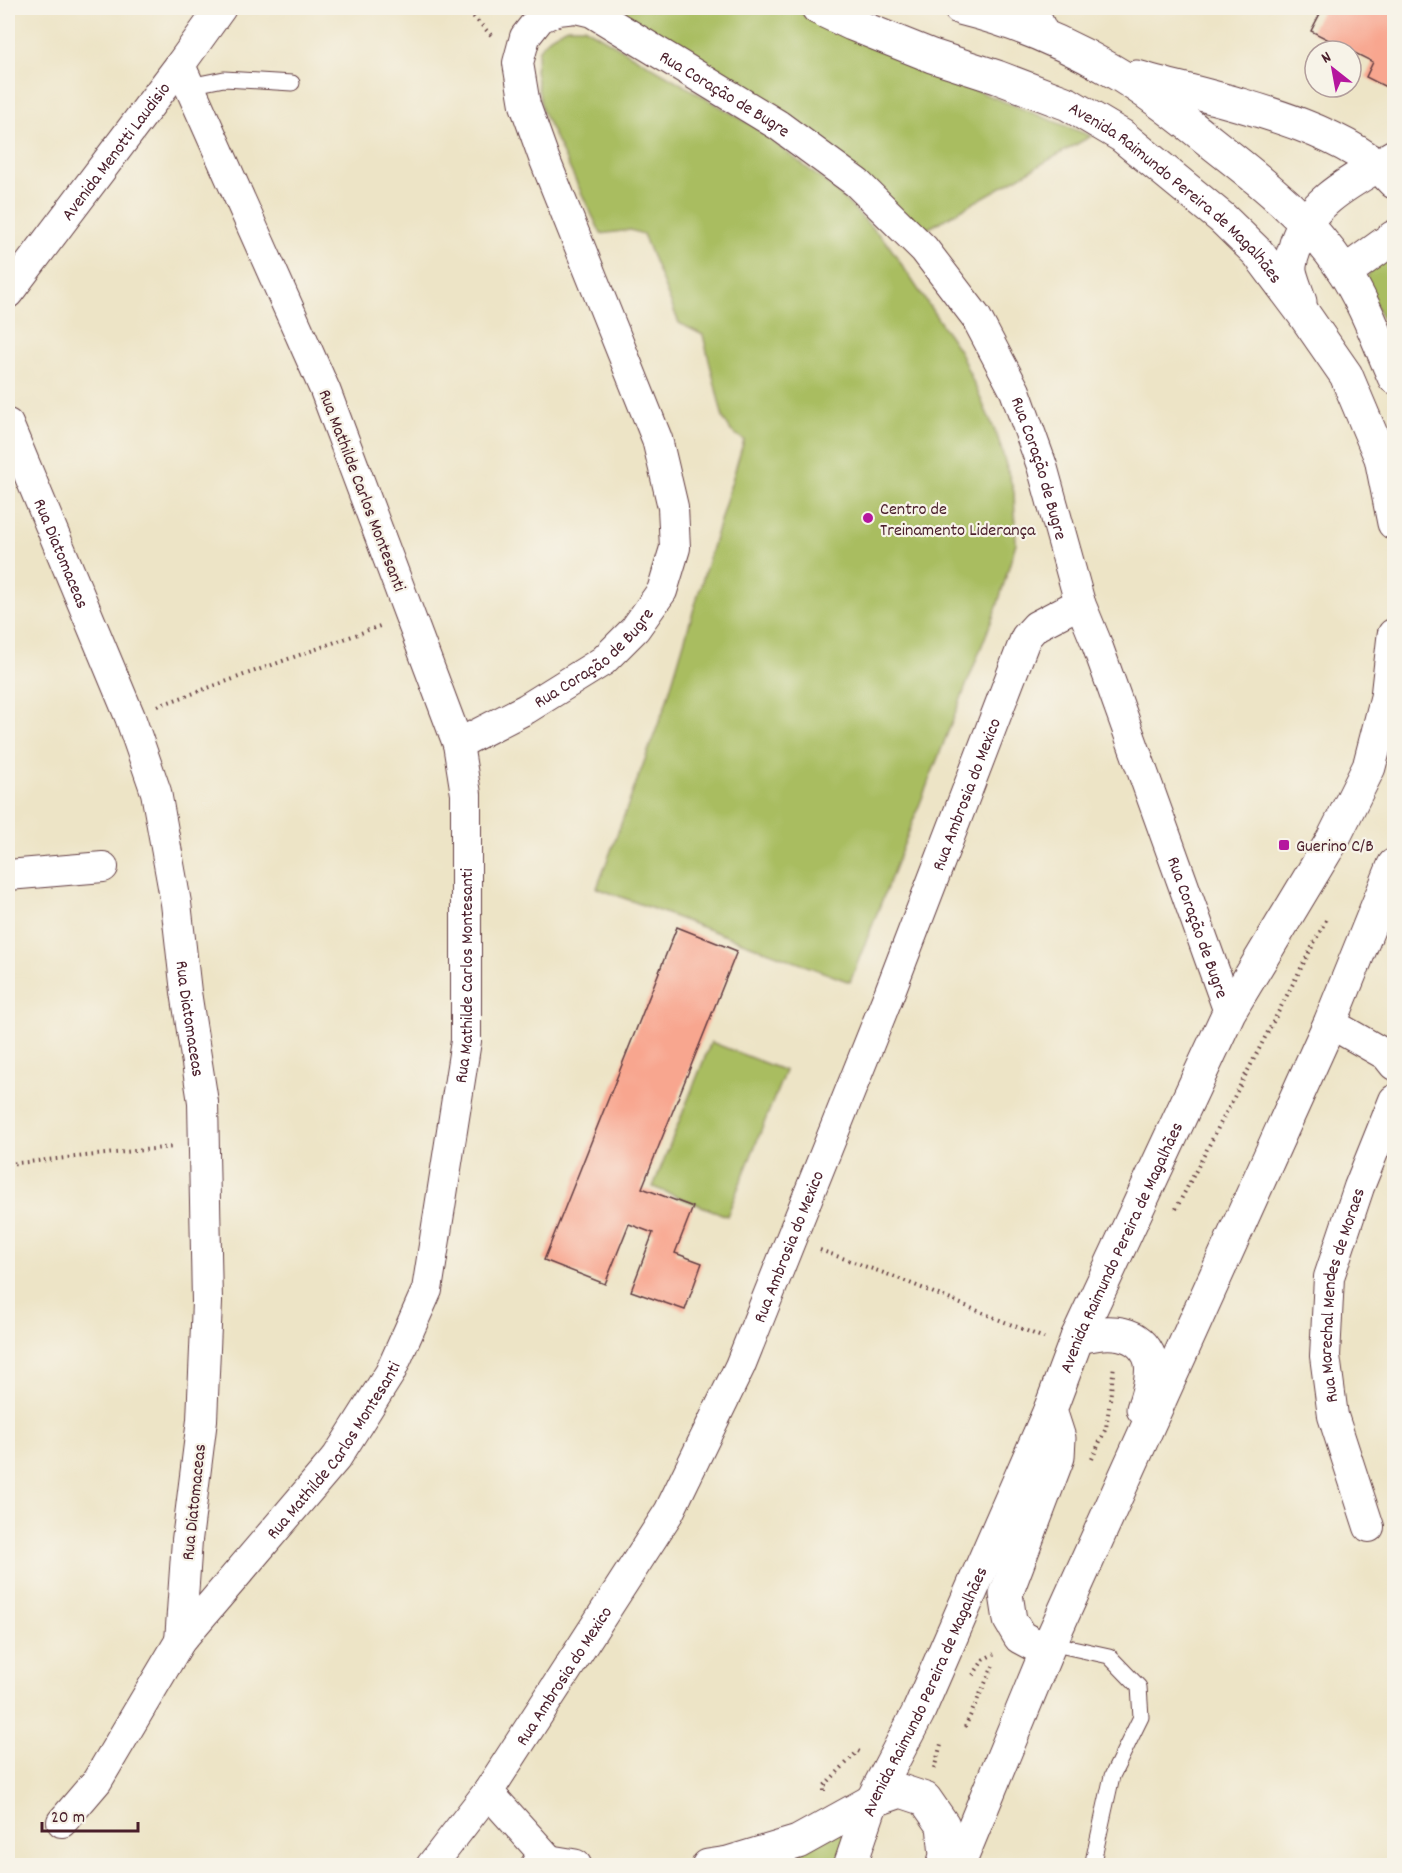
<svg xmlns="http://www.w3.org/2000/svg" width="1402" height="1873" font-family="Dekko,sans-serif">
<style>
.green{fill:#a9bd61;stroke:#7a6e46;stroke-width:1.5}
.building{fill:#f8a68f}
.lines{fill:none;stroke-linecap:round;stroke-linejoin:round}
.service-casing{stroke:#623d42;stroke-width:17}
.minor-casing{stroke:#623d42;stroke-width:32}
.secondary-casing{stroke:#623d42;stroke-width:35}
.primary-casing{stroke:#623d42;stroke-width:35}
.path{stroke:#623d42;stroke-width:4;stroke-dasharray:1.5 4.5;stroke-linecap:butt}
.service{stroke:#fff;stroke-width:15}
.minor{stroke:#fff;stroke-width:30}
.secondary{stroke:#fff;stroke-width:33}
.primary{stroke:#fff;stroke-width:33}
.poi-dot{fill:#b5179e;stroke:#f7f3e8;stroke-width:2}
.labels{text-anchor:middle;stroke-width:4.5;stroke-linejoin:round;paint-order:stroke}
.street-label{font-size:18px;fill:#4a1f2b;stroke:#f7f3e8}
.poi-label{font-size:18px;fill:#4a1f2b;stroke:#f7f3e8;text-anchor:start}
</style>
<rect width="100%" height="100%" fill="#f7f3e8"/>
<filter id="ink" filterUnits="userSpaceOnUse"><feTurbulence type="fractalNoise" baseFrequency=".0167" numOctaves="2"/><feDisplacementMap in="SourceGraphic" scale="12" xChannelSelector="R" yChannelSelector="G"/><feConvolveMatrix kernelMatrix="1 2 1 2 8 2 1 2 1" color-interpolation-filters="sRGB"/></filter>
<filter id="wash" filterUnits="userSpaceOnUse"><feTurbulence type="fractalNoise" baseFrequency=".008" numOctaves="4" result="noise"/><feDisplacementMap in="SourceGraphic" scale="24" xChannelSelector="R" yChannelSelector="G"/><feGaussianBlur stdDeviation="1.35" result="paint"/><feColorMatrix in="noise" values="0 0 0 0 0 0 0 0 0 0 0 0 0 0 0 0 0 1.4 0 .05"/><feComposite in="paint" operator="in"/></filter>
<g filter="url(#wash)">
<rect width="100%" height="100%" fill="#ede4c6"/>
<g class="green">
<path d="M 605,8 L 791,8 L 846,34 L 985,94 L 1091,136 L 922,232 Z"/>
<path d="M 567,27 L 584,27 L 750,124 L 833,188 L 888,244 L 960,352 L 998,438 L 1014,492 L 1016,543 L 997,607 L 850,982 L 597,888 L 665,706 L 744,440 L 731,431 L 723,418 L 703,335 L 679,323 L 643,234 L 630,230 L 601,234 L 542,110 L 535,70 L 539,49 L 550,37 Z"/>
<path d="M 1394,245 L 1394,343 L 1365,282 L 1376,259 Z"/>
<path d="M 711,1042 L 785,1071 L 727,1216 L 653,1187 Z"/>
<path d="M 853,1824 L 839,1865 L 768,1866 Z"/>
</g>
<g id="blocks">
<g class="building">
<path d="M 1323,8 L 1394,8 L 1394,91 L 1366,77 L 1373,62 L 1311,31 Z"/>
<path d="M 677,927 L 737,951 L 642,1188 L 693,1207 L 675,1253 L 702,1263 L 685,1310 L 631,1291 L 653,1233 L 629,1224 L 605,1284 L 544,1260 Z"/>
</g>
</g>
</g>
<g filter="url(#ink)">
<use href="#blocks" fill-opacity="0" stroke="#623d42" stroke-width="1.5"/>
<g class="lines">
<defs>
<g id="service">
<path d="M 189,86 L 224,79 L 292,83"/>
<path d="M 1050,1643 L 1109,1656 L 1139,1687 L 1141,1717 L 1112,1776 L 1092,1866"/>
</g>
<g id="minor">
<path d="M 1032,8 L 1044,35"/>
<path id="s1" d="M 8,293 L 180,65 L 221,8"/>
<path id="s2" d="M 8,424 L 130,717 L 156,792 L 176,903 L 186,992 L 203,1102 L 207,1302 L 202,1420 L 187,1540 L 180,1641"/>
<path id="s3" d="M 458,744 L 526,709 L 603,661 L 635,629 L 662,591 L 675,548 L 673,507 L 657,439 L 544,158 L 525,105 L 518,63 L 525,37 L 540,18 L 558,10 L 575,8 L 592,12 L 778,125 L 857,183 L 924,249 L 976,317 L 1015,391 L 1042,466 L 1080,603 L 1096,642 L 1229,1012"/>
<path d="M 8,875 L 103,867"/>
<path d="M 1330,1023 L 1386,1055 L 1394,1065"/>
<path id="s4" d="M 1369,1527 L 1333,1416 L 1325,1356 L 1329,1277 L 1359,1187 L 1394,1100"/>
<path d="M 488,1792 L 551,1862"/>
<path id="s5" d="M 62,1822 L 97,1781 L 180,1641 L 337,1457 L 390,1373 L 427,1290 L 466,1041 L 466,794 L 458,744 L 325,390 L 180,65"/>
<path id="s6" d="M 431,1866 L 488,1792 L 669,1512 L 740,1366 L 889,994 L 1026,637 L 1036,626 L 1080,603"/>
</g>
<g id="secondary">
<path d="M 537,1866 L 551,1862 L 575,1866"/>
<path d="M 708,1866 L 728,1863 L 798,1842 L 872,1801"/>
</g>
<g id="primary">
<path id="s7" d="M 818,8 L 852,24 L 932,56 L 997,77 L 1068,104 L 1122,136 L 1222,218 L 1258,253 L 1303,313 L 1346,375 L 1381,458 L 1394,523"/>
<path d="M 960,8 C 1013,21 1063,42 1111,70 C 1148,91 1187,123 1221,150 C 1266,185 1311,222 1343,270 C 1365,303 1378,341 1394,377"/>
<path d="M 1137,77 C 1212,99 1342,122 1394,182"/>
<path d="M 1343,270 L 1358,263 L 1394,237"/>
<path d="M 1300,302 C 1297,292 1292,281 1290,271 C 1289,260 1294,253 1296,244 C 1309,200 1358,178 1394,156"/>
<path d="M 1077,1338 C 1101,1331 1134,1327 1148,1354 C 1156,1368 1148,1395 1143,1409"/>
<path d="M 1050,1643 L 1035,1645 L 1020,1637 L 1010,1620 L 1006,1594 L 1058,1457 L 1059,1438 L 1050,1410"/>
<path d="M 872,1801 L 901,1791 L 925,1799 L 943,1825 L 946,1855 L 943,1866"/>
<path id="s8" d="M 850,1866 L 872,1801 L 918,1713 L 1050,1410 L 1077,1338 L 1229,1012 L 1333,839 L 1369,767 L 1387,697 L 1394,635"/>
<path d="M 958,1866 L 1050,1643 L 1330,1023 L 1394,865"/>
</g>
</defs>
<use href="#service" class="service-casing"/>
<use href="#minor" class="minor-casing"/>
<use href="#secondary" class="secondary-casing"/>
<use href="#primary" class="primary-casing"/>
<g class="path">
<path d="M 465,8 L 492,36"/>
<path d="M 158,706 L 380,626"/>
<path d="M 8,1164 L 173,1147"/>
<path d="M 1176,1209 L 1326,920"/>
<path d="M 820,1250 L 895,1277 L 1044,1338"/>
<path d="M 1110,1400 L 1114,1365"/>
<path d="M 1092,1459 L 1106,1428 L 1109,1407"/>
<path d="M 973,1675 L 984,1659 L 994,1654"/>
<path d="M 965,1727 L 993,1666"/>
<path d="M 934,1769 L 941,1744"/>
<path d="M 824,1791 L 824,1786 L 858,1751 L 862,1753"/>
</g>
<use href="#service" class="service"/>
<use href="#minor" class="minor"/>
<use href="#secondary" class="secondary"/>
<use href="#primary" class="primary"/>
</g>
</g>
<g class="poi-dot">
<circle cx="868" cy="518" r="6"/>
<rect x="1278" y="839" width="12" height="12" rx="3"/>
</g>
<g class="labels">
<g class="street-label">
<text dy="6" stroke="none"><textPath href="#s3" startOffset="1078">Rua Coração de Bugre</textPath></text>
<text dy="6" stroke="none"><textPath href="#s1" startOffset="178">Avenida Menotti Laudisio</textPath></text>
<text dy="6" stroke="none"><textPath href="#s7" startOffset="408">Avenida Raimundo Pereira de Magalhães</textPath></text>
<text dy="6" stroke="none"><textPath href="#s3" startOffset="1582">Rua Coração de Bugre</textPath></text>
<text transform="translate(363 490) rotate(69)" y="6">Rua Mathilde Carlos Montesanti</text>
<text dy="6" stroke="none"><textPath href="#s2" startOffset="140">Rua Diatomaceas</textPath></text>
<text dy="6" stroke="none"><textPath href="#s3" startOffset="162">Rua Coração de Bugre</textPath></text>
<text dy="6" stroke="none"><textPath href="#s6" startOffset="1204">Rua Ambrosia do Mexico</textPath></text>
<text dy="6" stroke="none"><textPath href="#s3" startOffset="2068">Rua Coração de Bugre</textPath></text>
<text dy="6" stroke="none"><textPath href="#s5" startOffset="966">Rua Mathilde Carlos Montesanti</textPath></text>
<text dy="6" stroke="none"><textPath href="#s2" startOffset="626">Rua Diatomaceas</textPath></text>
<text dy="6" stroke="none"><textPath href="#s6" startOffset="718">Rua Ambrosia do Mexico</textPath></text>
<text dy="6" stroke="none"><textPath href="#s8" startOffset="676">Avenida Raimundo Pereira de Magalhães</textPath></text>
<text dy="6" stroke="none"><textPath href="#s4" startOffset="240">Rua Marechal Mendes de Moraes</textPath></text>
<text dy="6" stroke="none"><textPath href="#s5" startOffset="462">Rua Mathilde Carlos Montesanti</textPath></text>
<text transform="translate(193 1502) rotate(-84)" y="6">Rua Diatomaceas</text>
<text dy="6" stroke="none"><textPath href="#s6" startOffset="232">Rua Ambrosia do Mexico</textPath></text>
<text dy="6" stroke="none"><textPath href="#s8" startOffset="190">Avenida Raimundo Pereira de Magalhães</textPath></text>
</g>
<g class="poi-label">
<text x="880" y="514">Centro de<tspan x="880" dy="21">Treinamento Liderança</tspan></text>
<text x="1296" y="851">Guerino C/B</text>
</g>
</g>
<rect width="1402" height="1873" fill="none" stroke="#f7f3e8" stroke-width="30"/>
<g transform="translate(1333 69) rotate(329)"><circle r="28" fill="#f7f3e8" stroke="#b29e9c" stroke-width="1.5"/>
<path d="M0-4.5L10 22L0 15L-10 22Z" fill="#b5179e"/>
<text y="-9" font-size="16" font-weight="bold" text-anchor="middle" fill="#4a1f2b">N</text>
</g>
<path d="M42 1822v9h96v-9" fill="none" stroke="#4a1f2b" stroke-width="3"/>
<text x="51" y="1822" font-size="18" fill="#4a1f2b" stroke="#f7f3e8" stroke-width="4.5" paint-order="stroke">20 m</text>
</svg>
